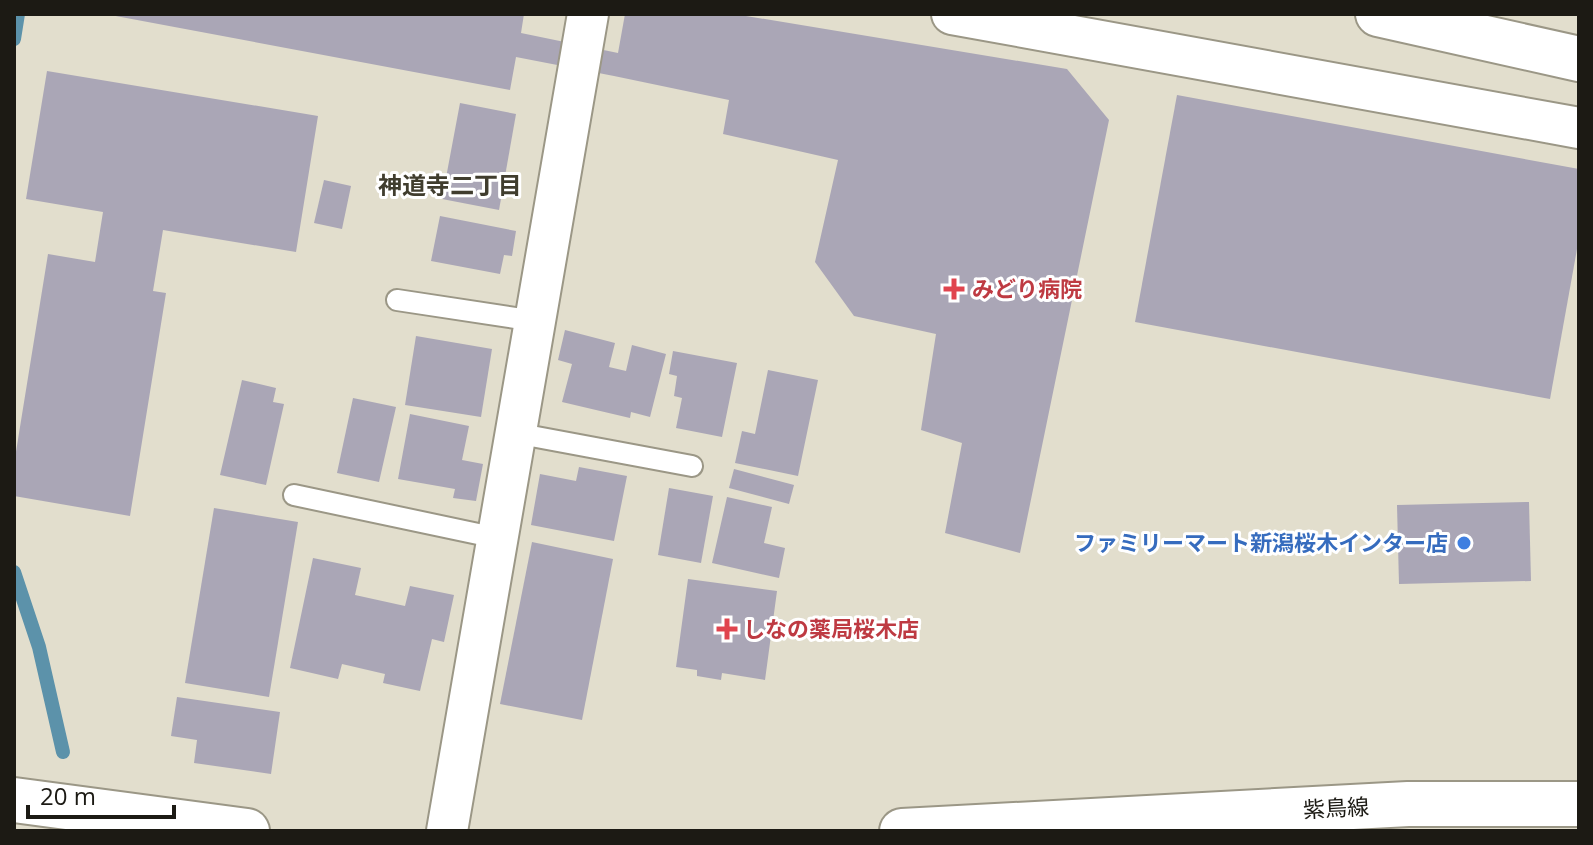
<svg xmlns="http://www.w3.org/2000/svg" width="1593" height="845" font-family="'Open Sans','Noto Sans JP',sans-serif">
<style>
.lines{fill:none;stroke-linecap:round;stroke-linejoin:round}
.stream{stroke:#5c92aa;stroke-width:14}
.building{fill:#aaa6b6}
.lane-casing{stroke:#9b9786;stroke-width:24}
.street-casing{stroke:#9b9786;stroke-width:44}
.secondary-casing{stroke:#9b9786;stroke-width:48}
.highway-casing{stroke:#9b9786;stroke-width:48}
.lane{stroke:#fff;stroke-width:20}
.street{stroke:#fff;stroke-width:40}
.secondary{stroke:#fff;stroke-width:44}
.highway{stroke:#fff;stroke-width:44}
.health-dot{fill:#e0444e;stroke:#fff;stroke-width:3}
.shop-dot{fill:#3f7fe0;stroke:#fff;stroke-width:3}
.labels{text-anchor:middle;stroke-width:6;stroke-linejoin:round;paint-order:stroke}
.health-label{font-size:22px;font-weight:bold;fill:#be3a42;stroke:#fff;text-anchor:start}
.shop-label{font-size:22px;font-weight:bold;fill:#366cbe;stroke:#fff;text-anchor:end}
.street-label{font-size:22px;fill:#1c1a14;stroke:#fff}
.neighbourhood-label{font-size:24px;font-weight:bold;fill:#403d2e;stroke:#fff}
</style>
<rect width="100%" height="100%" fill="#e2decd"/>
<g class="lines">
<g class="stream">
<path d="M 14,39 L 18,14"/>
<path d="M 14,572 L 39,647 L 63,752"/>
</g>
</g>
<g class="building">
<path d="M 105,14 L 524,14 L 521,33 L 618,53 L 625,14 L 734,14 L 1067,69 L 1109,120 L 1020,553 L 945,533 L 962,443 L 921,430 L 936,334 L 854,316 L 815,262 L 838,160 L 723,134 L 729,100 L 614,76 L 516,57 L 510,90 Z"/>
<path d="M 47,71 L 318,116 L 296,252 L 163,230 L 153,291 L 166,293 L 130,516 L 14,496 L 14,464 L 48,254 L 95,262 L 103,212 L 26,199 Z"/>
<path d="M 1177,95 L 1579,169 L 1579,238 L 1550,399 L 1135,322 Z"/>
<path d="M 460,103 L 516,114 L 499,210 L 442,199 Z"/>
<path d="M 324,180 L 351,186 L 342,229 L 314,223 Z"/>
<path d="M 440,216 L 516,231 L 512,256 L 504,255 L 500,274 L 431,261 Z"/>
<path d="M 565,330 L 615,343 L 609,367 L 626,371 L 632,345 L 666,354 L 650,417 L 631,412 L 630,418 L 562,402 L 572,364 L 558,360 Z"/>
<path d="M 416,336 L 492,349 L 481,417 L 405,405 Z"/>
<path d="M 673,351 L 737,363 L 722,437 L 676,428 L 682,398 L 674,396 L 677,376 L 669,374 Z"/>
<path d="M 768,370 L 818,380 L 798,476 L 735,463 L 742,431 L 755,434 Z"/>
<path d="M 242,380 L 276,388 L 273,402 L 284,404 L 266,485 L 220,475 Z"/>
<path d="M 353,398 L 396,407 L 379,482 L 337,473 Z"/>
<path d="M 410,414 L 469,426 L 462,460 L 483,464 L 476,501 L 453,498 L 455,489 L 398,479 Z"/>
<path d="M 579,467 L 627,476 L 614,541 L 531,525 L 540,474 L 576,481 Z"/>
<path d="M 734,469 L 794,485 L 789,504 L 729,488 Z"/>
<path d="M 669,488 L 713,496 L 701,563 L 658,555 Z"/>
<path d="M 727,497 L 772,507 L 764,543 L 785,548 L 779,578 L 712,563 Z"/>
<path d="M 1529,502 L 1531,581 L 1399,584 L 1397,505 Z"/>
<path d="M 214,508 L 298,522 L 269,697 L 185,683 Z"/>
<path d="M 532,542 L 613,559 L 582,720 L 500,704 Z"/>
<path d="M 313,558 L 361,568 L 355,595 L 405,606 L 410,586 L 454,595 L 444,642 L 432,639 L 420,691 L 383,683 L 385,674 L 342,664 L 338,679 L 290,668 Z"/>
<path d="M 688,579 L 777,591 L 765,680 L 722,673 L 721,680 L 697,676 L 697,670 L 676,667 Z"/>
<path d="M 177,697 L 280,712 L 271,774 L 194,763 L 197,740 L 171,736 Z"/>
</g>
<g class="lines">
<defs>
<g id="lane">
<path d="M 397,300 L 535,321"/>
<path d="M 515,433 L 692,466"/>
<path d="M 294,495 L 497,538"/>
</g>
<g id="street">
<path d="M 952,14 L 1579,128"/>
<path d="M 447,831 L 588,14"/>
</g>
<g id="secondary">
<path d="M 14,800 L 247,831"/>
<path d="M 902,831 L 1408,804 L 1579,804"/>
</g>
<path id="highway" d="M 1378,14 L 1579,59"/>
</defs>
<use href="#lane" class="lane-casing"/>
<use href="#street" class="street-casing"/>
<use href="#secondary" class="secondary-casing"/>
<use href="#highway" class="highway-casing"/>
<use href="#lane" class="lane"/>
<use href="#street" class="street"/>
<use href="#secondary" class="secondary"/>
<use href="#highway" class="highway"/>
</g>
<g class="health-dot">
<path d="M950 277h8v8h8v8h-8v8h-8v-8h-8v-8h8z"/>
<path d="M723 617h8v8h8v8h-8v8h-8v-8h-8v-8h8z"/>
</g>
<circle class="shop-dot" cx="1464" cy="543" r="8"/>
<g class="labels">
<g class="health-label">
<text x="972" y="297">みどり病院</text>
<text x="743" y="637">しなの薬局桜木店</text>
</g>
<g class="shop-label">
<text x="1448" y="551">ファミリーマート新潟桜木インター店</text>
</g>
<g class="street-label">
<text transform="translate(1336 808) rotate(-3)" y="8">紫鳥線</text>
</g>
<g class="neighbourhood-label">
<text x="450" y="194">神道寺二丁目</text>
</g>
</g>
<rect width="1593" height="845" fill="none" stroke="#1c1a14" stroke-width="32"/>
<path d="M28 805v12h146v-12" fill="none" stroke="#1c1a14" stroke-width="4"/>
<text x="40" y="805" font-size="24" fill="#1c1a14" stroke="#ffffff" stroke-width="6" paint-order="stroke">20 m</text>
</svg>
